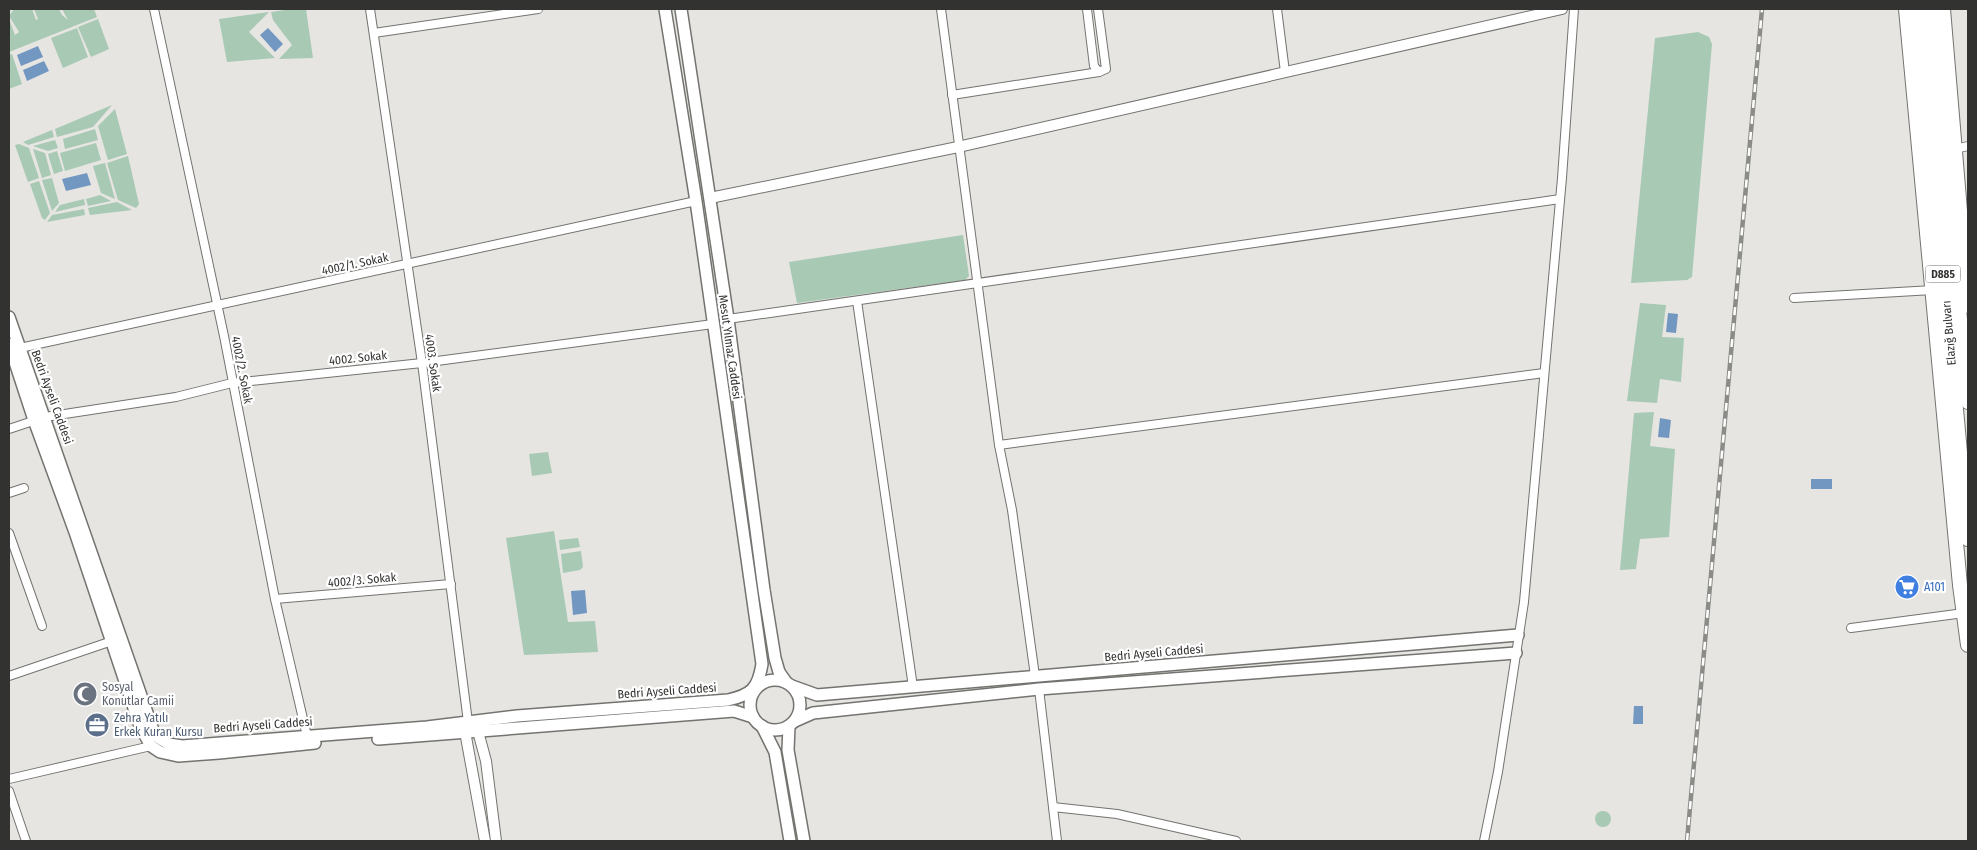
<svg xmlns="http://www.w3.org/2000/svg" width="1977" height="850" font-family="'Fira Sans Condensed',sans-serif">
<style>
.green{fill:#a8c9b4}
.water{fill:#7297c0}
.lines{fill:none;stroke-linecap:round;stroke-linejoin:round}
.minor-casing{stroke:#747370;stroke-width:10}
.tertiary-casing{stroke:#747370;stroke-width:12}
.secondary-casing{stroke:#747370;stroke-width:14}
.trunk-casing{stroke:#747370;stroke-width:16}
.minor{stroke:#fff;stroke-width:8}
.tertiary{stroke:#fff;stroke-width:10}
.secondary{stroke:#fff;stroke-width:11}
.trunk{stroke:#fff;stroke-width:14}
.rail-casing{stroke:#8b8b88;stroke-width:4.5}
.rail{stroke:#fff;stroke-width:2.5;stroke-dasharray:8;stroke-linecap:butt}
.labels{text-anchor:middle;stroke-width:4.5;stroke-linejoin:round;paint-order:stroke}
.shield{fill:#fff;stroke:#70706e;stroke-width:1}
.shield-label{font-size:11px;font-weight:bold;fill:#323230}
.street-label{font-size:12px;fill:#323230;stroke:#fff}
.shop-label{font-size:12px;fill:#366cbe;stroke:#fff;text-anchor:start}
.worship-label{font-size:12px;fill:#5b616d;stroke:#fff;text-anchor:start}
.service-label{font-size:12px;fill:#4e5e75;stroke:#fff;text-anchor:start}
</style>
<rect width="100%" height="100%" fill="#e6e5e2"/>
<g class="green">
<path d="M 14,9 L 32,9 L 36,20 L 38,19 L 34,9 L 59,9 L 62,15 L 68,20 L 62,9 L 94,9 L 97,17 L 9,52 L 9,19 L 15,35 L 19,32 L 9,16 Z"/>
<path d="M 292,9 L 306,9 L 313,58 L 279,59 L 292,45 L 273,20 L 271,12 Z"/>
<path d="M 269,12 L 249,32 L 275,58 L 227,62 L 219,19 Z"/>
<path d="M 98,19 L 109,49 L 91,57 L 78,27 Z"/>
<path d="M 77,28 L 88,57 L 63,68 L 51,38 Z"/>
<path d="M 1698,32 L 1709,37 L 1712,44 L 1692,277 L 1687,280 L 1631,283 L 1655,38 Z"/>
<path d="M 12,54 L 22,84 L 9,89 L 9,55 Z"/>
<path d="M 112,105 L 93,127 L 57,137 L 55,129 Z"/>
<path d="M 115,109 L 127,154 L 108,160 L 98,126 Z"/>
<path d="M 95,129 L 98,140 L 65,149 L 63,139 Z"/>
<path d="M 52,130 L 54,137 L 28,145 L 23,142 Z"/>
<path d="M 55,140 L 58,148 L 48,151 L 33,146 Z"/>
<path d="M 96,143 L 101,160 L 65,171 L 60,153 Z"/>
<path d="M 19,144 L 29,148 L 39,178 L 28,182 L 15,145 Z"/>
<path d="M 33,149 L 45,153 L 51,175 L 42,178 Z"/>
<path d="M 57,151 L 63,171 L 54,174 L 48,154 Z"/>
<path d="M 128,156 L 139,204 L 136,208 L 118,200 L 107,163 Z"/>
<path d="M 105,163 L 115,199 L 101,193 L 93,166 Z"/>
<path d="M 52,178 L 59,203 L 52,211 L 42,180 Z"/>
<path d="M 39,181 L 50,213 L 45,220 L 42,218 L 30,184 Z"/>
<path d="M 100,195 L 111,201 L 88,206 L 86,199 Z"/>
<path d="M 84,199 L 85,205 L 55,212 L 60,205 Z"/>
<path d="M 117,202 L 132,210 L 90,215 L 88,208 Z"/>
<path d="M 84,209 L 85,215 L 47,222 L 52,215 Z"/>
<path d="M 963,235 L 969,276 L 965,280 L 797,303 L 789,262 Z"/>
<path d="M 1640,303 L 1666,305 L 1662,337 L 1684,338 L 1681,382 L 1660,379 L 1657,403 L 1627,401 Z"/>
<path d="M 1654,412 L 1650,446 L 1675,449 L 1669,537 L 1640,539 L 1636,569 L 1620,570 L 1634,413 Z"/>
<path d="M 548,452 L 552,473 L 532,476 L 529,454 Z"/>
<path d="M 554,531 L 568,622 L 595,621 L 598,652 L 524,655 L 506,538 Z"/>
<path d="M 578,538 L 580,547 L 560,550 L 559,540 Z"/>
<path d="M 581,551 L 583,567 L 580,570 L 563,573 L 561,554 Z"/>
<circle cx="1603" cy="819" r="8"/>
</g>
<g class="water">
<path d="M 268,28 L 283,44 L 275,52 L 260,35 Z"/>
<path d="M 38,46 L 43,57 L 21,66 L 17,55 Z"/>
<path d="M 44,61 L 49,71 L 27,81 L 23,70 Z"/>
<path d="M 87,173 L 91,185 L 66,191 L 62,179 Z"/>
<path d="M 1668,313 L 1678,314 L 1676,333 L 1666,332 Z"/>
<path d="M 1660,418 L 1671,420 L 1669,438 L 1658,437 Z"/>
<rect x="1811" y="479" width="21" height="10"/>
<path d="M 585,590 L 587,613 L 573,615 L 571,591 Z"/>
<path d="M 1634,706 L 1643,706 L 1643,724 L 1633,724 Z"/>
</g>
<g class="lines">
<defs>
<g id="minor">
<path d="M 154,9 L 224,336 L 275,599 L 307,736"/>
<path d="M 370,9 L 422,363 L 468,722"/>
<path d="M 941,9 L 999,445 L 1012,510 L 1035,676"/>
<path d="M 1087,9 L 1094,66 L 1099,72 L 1106,69 L 1098,9"/>
<path d="M 1277,9 L 1285,72"/>
<path d="M 374,33 L 538,9"/>
<path d="M 952,95 L 1099,72"/>
<path d="M 1955,149 L 1968,146"/>
<path d="M 1794,298 L 1933,290"/>
<path d="M 857,301 L 913,687"/>
<path d="M 728,319 L 1560,199"/>
<path d="M 20,348 L 696,201"/>
<path d="M 9,429 L 45,417 L 176,397 L 232,383 L 422,363 L 713,324"/>
<path d="M 999,445 L 1544,373"/>
<path d="M 9,493 L 24,488"/>
<path d="M 9,533 L 42,626"/>
<path d="M 275,599 L 451,584"/>
<path d="M 1851,628 L 1964,613"/>
<path d="M 9,676 L 112,641"/>
<path d="M 1039,689 L 1057,841"/>
<path d="M 9,779 L 151,746"/>
<path d="M 9,791 L 26,841"/>
<path d="M 1053,807 L 1117,814 L 1236,841"/>
<path d="M 1484,841 L 1498,772 L 1524,602 L 1562,178 L 1574,9"/>
</g>
<g id="tertiary">
<path d="M 710,198 L 958,147 L 1562,9"/>
<path d="M 476,724 L 486,761 L 496,841"/>
<path d="M 464,726 L 485,841"/>
</g>
<g id="secondary">
<path d="M 681,9 L 728,319 L 764,590 L 775,658 L 779,672 L 786,682"/>
<path d="M 9,317 L 153,730 L 159,738 L 169,744 L 182,746 L 427,727 L 517,716 L 728,700 C 751,695 758,689 762,664 L 696,201 L 665,9"/>
<path d="M 9,344 L 34,420 L 75,532 L 140,726 L 151,746 L 160,752 L 178,756 L 219,753 L 315,743"/>
<circle cx="775" cy="705" r="25"/>
<path d="M 792,686 L 817,695 L 1518,635"/>
<path d="M 795,721 L 813,713 L 1039,689 L 1516,653"/>
<path d="M 762,726 L 775,752 L 790,841"/>
<path d="M 789,726 L 788,750 L 804,841"/>
<path d="M 378,739 L 734,711 L 753,717"/>
</g>
<g id="trunk">
<path d="M 1906,9 L 1960,585 L 1968,645"/>
<path d="M 1919,9 L 1968,539"/>
<path d="M 1930,9 L 1968,402"/>
<path d="M 1943,9 L 1968,306"/>
</g>
</defs>
<use href="#minor" class="minor-casing"/>
<use href="#tertiary" class="tertiary-casing"/>
<use href="#secondary" class="secondary-casing"/>
<use href="#trunk" class="trunk-casing"/>
<use href="#minor" class="minor"/>
<use href="#tertiary" class="tertiary"/>
<use href="#secondary" class="secondary"/>
<use href="#trunk" class="trunk"/>
<defs>
<path id="rail" d="M 1687,841 L 1762,9"/>
</defs>
<use href="#rail" class="rail-casing"/>
<use href="#rail" class="rail"/>
</g>
<defs>
<symbol id="supermarket-disc" viewBox="-11 -11 22 22"><circle r="9.5" fill="#3f7fe0" stroke="#fff"/><path d="M-6-5.5h2.5l.6 2H6L4.5 2H-2.5L-4.4-4H-6ZM-1.5 3.2a1.3 1.3 0 1 0 .1 0ZM3 3.2a1.3 1.3 0 1 0 .1 0Z" fill="#fff"/></symbol>
<symbol id="mosque-disc" viewBox="-11 -11 22 22"><circle r="9.5" fill="#6b7280" stroke="#fff"/><path d="M3.5-4.9A6 6 0 1 0 3.5 4.9A5 5 0 1 1 3.5-4.9Z" fill="#fff"/></symbol>
<symbol id="office-disc" viewBox="-11 -11 22 22"><circle r="9.5" fill="#5c6f8a" stroke="#fff"/><path d="M-6-3h4V-5.5h4V-3h4V5H-6ZM-1-4.5V-3h2v-1.5ZM-6 0V1H6V0Z" fill="#fff"/></symbol>
</defs>
<g fill-rule="evenodd">
<use href="#supermarket-disc" x="1893" y="573" width="28" height="28"/>
<use href="#mosque-disc" x="71" y="680" width="28" height="28"/>
<use href="#office-disc" x="83" y="711" width="28" height="28"/>
</g>
<g class="labels">
<rect class="shield" x="1925.5" y="265.5" width="35" height="17" rx="4"/>
<g class="shield-label">
<text x="1943" y="278">D885</text>
</g>
<g class="street-label">
<text transform="translate(355 264) rotate(-12)" y="4">4002/1. Sokak</text>
<text transform="translate(1949 333) rotate(-95)" y="4">Elazığ Bulvarı</text>
<text transform="translate(730 347) rotate(82)" y="4">Mesut Yılmaz Caddesi</text>
<text transform="translate(358 358) rotate(-6)" y="4">4002. Sokak</text>
<text transform="translate(433 363) rotate(82)" y="4">4003. Sokak</text>
<text transform="translate(242 370) rotate(79)" y="4">4002/2. Sokak</text>
<text transform="translate(52 397) rotate(70)" y="4">Bedri Ayseli Caddesi</text>
<text transform="translate(362 580) rotate(-5)" y="4">4002/3. Sokak</text>
<text transform="translate(1154 653) rotate(-5)" y="4">Bedri Ayseli Caddesi</text>
<text transform="translate(667 691) rotate(-4)" y="4">Bedri Ayseli Caddesi</text>
<text transform="translate(263 725) rotate(-4)" y="4">Bedri Ayseli Caddesi</text>
</g>
<g class="shop-label">
<text x="1924" y="591">A101</text>
</g>
<g class="worship-label">
<text x="102" y="691">Sosyal<tspan x="102" dy="14">Konutlar Camii</tspan></text>
</g>
<g class="service-label">
<text x="114" y="722">Zehra Yatılı<tspan x="114" dy="14">Erkek Kuran Kursu</tspan></text>
</g>
</g>
<rect width="1977" height="850" fill="none" stroke="#323230" stroke-width="20"/>
</svg>
